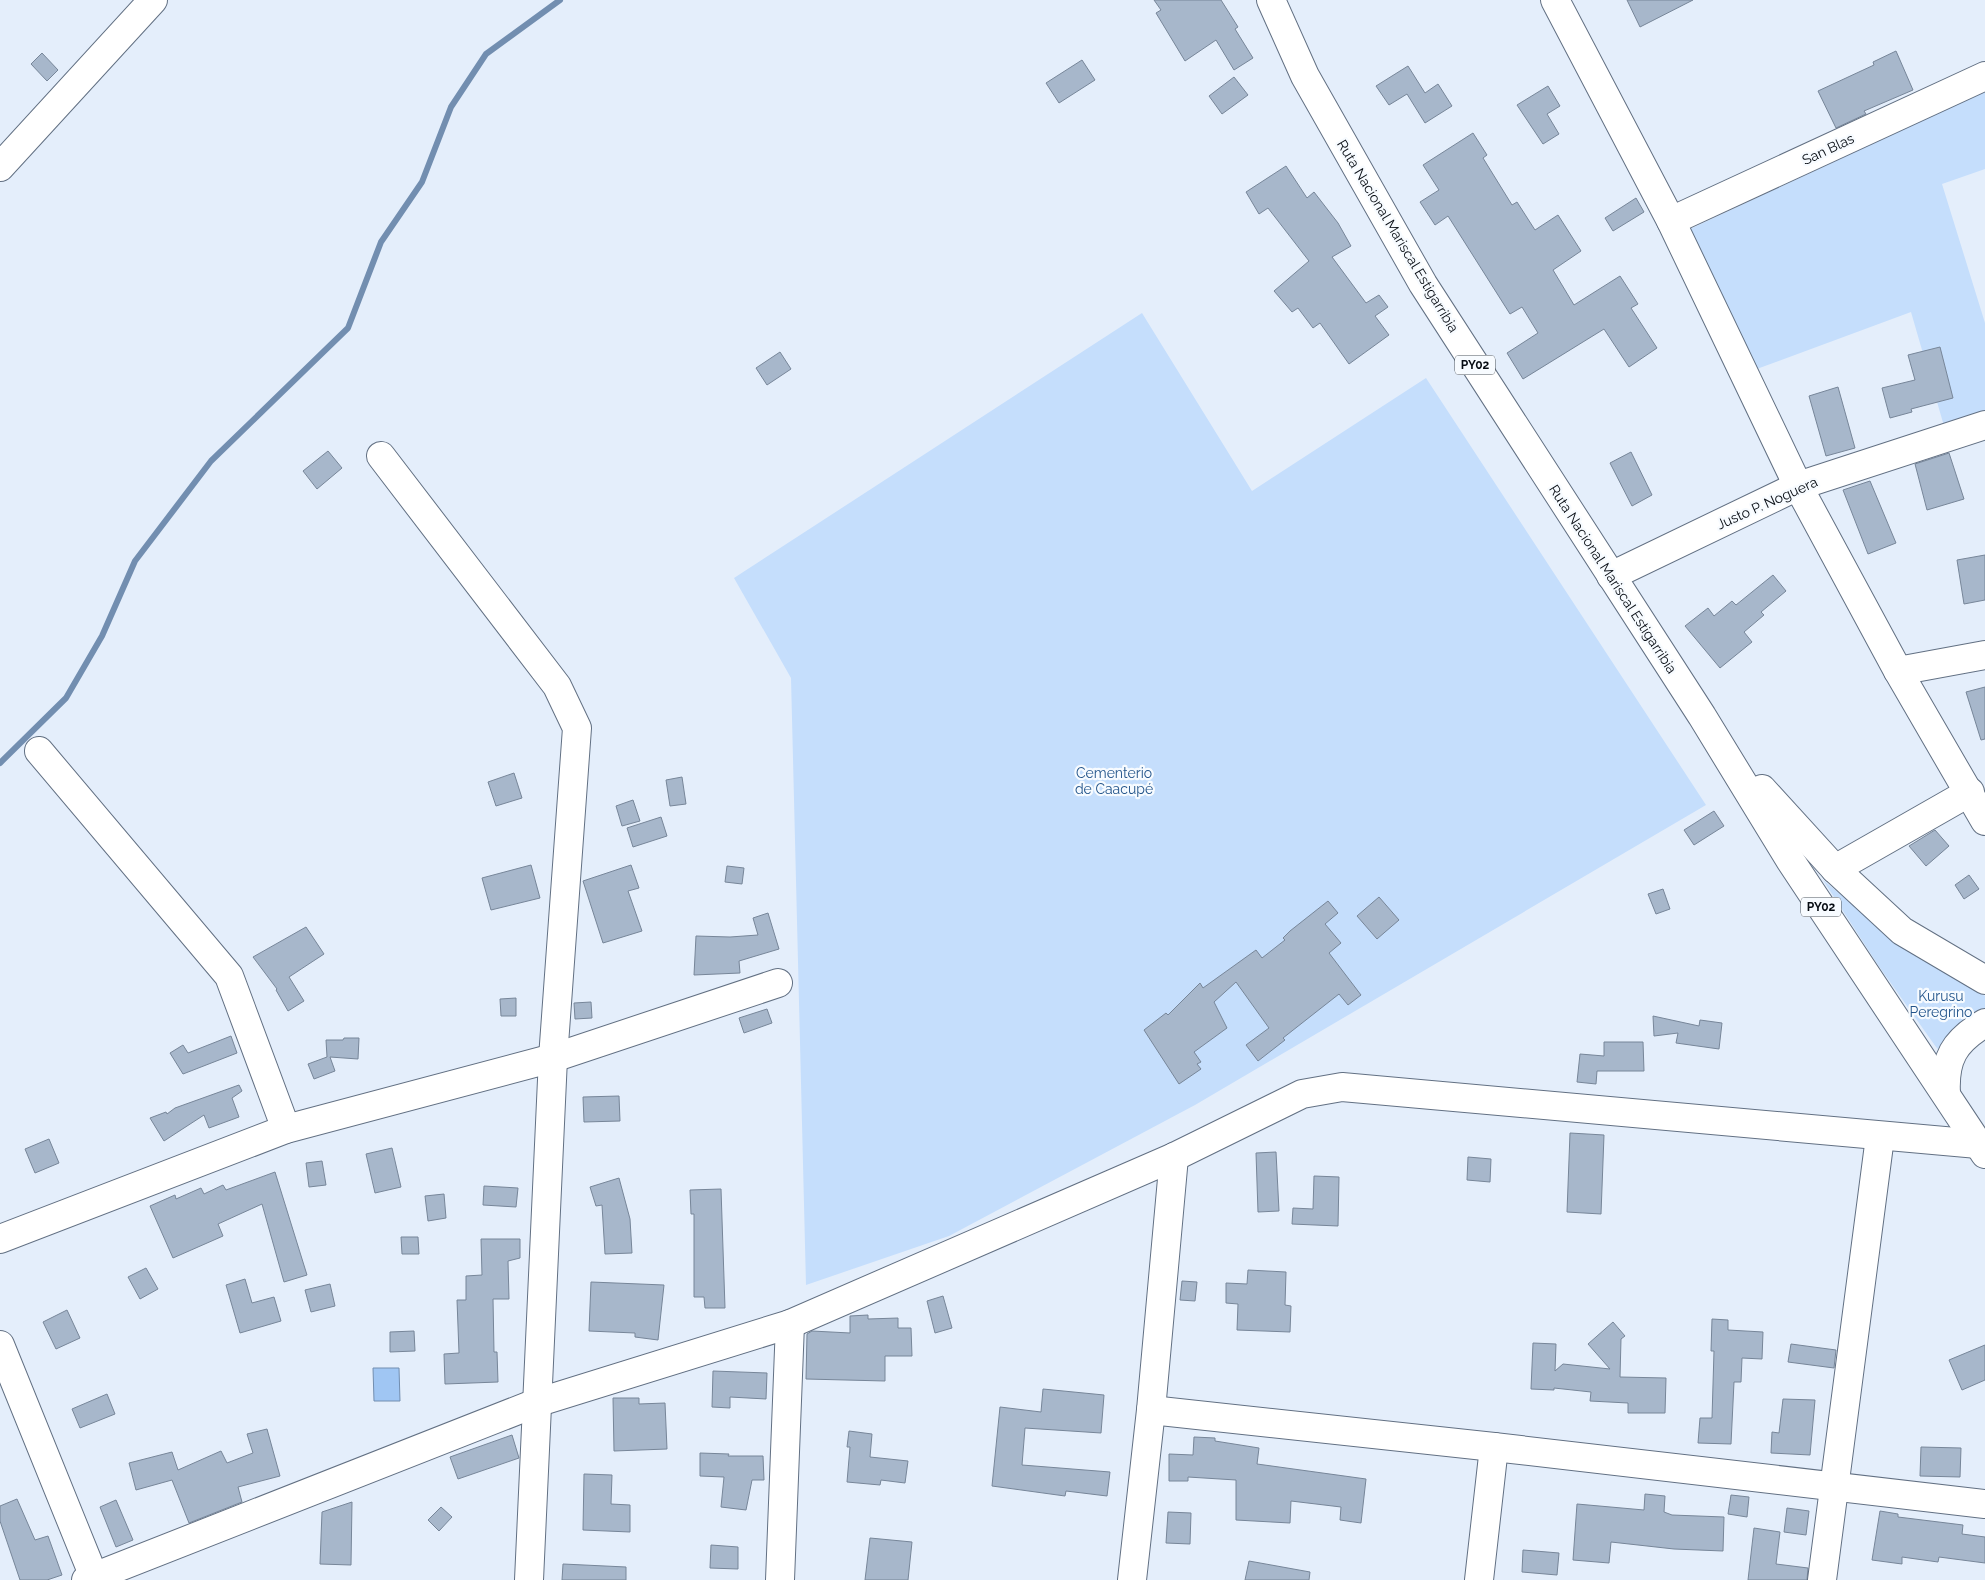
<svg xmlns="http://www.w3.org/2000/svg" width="1985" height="1580" font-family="Raleway,sans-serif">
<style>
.green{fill:#c5defc}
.water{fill:#a0c6f3;stroke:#728eb0}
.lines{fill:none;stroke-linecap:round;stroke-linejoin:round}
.stream{stroke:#728eb0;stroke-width:6}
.building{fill:#a7b7cb;stroke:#778699}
.minor-casing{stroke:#627083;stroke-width:30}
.major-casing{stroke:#627083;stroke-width:30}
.minor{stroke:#fff;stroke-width:28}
.major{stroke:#fff;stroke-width:28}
.labels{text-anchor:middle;stroke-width:4.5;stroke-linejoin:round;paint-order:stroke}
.shield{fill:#f7fbff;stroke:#4f545a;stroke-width:1}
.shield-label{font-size:12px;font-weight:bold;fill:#070c13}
.street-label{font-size:14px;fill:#070c13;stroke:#f7fbff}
.park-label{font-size:14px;fill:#22548b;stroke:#f7fbff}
</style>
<rect width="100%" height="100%" fill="#e4eefb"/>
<g class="green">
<path d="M 1985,91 L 1985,169 L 1942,184 L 1985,323 L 1985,411 L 1944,426 L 1911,312 L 1754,370 L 1688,230 Z"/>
<path d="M 1142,313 L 1252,491 L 1426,378 L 1706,805 L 1195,1105 L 949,1236 L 806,1285 L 791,678 L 734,578 Z"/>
<path d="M 1823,880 L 1899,943 L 1985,996 L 1985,1011 L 1938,1049 L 1936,1047 L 1878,965 Z"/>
</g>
<path class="water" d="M 373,1368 L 399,1368 L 400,1401 L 374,1401 Z"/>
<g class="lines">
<path class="stream" d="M 0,763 L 66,698 L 102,636 L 135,561 L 211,461 L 348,328 L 381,242 L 422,182 L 451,107 L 486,54 L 560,0"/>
</g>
<g class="building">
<path d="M 1154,0 L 1221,0 L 1238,27 L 1235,29 L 1253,58 L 1234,70 L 1216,40 L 1185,61 L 1156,13 L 1161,10 Z"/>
<path d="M 1627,0 L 1693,0 L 1640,27 Z"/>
<path d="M 1896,51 L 1913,90 L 1864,111 L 1866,114 L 1836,128 L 1818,91 L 1874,65 L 1873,62 Z"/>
<path d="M 42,53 L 58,70 L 47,81 L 31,64 Z"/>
<path d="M 1082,60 L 1095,80 L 1059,103 L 1046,83 Z"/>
<path d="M 1408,66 L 1425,93 L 1438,84 L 1452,106 L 1425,123 L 1407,94 L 1389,105 L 1376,86 Z"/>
<path d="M 1234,77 L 1248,95 L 1222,114 L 1209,96 Z"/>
<path d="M 1548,86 L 1560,106 L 1547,114 L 1559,134 L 1543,144 L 1517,105 Z"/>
<path d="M 1473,133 L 1487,155 L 1483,158 L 1512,205 L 1517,202 L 1535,230 L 1558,215 L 1581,251 L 1553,270 L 1574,305 L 1620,276 L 1638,304 L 1631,308 L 1657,348 L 1629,367 L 1604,329 L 1523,379 L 1507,353 L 1538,333 L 1522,307 L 1510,314 L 1448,216 L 1435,225 L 1420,202 L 1439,190 L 1423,165 Z"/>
<path d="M 1286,166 L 1307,198 L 1314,192 L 1338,223 L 1351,246 L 1332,257 L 1366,303 L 1379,295 L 1388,307 L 1375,316 L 1389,335 L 1349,364 L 1320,323 L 1313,328 L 1298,308 L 1292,312 L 1274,291 L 1309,261 L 1268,208 L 1259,214 L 1246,192 Z"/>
<path d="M 1636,198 L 1644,212 L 1613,231 L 1605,218 Z"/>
<path d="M 1940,347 L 1953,398 L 1911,409 L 1912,412 L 1890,418 L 1882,388 L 1915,380 L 1908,355 Z"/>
<path d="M 780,352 L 791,369 L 767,385 L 756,368 Z"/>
<path d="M 1838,387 L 1855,448 L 1826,456 L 1809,396 Z"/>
<path d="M 328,451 L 342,468 L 317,489 L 303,471 Z"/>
<path d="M 1631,452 L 1652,495 L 1632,506 L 1610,463 Z"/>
<path d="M 1949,453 L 1964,499 L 1927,510 L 1915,464 Z"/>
<path d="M 1870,481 L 1896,543 L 1868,554 L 1843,490 Z"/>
<path d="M 1985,555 L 1985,600 L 1964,604 L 1957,560 Z"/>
<path d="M 1773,575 L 1786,591 L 1761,612 L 1764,615 L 1744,632 L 1752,642 L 1720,668 L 1685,626 L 1708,608 L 1714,616 L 1732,601 L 1736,605 Z"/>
<path d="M 1985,687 L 1985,739 L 1981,740 L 1966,692 Z"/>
<path d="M 514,773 L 522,798 L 496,806 L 488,782 Z"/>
<path d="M 682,777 L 686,804 L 670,806 L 666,780 Z"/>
<path d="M 633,800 L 640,821 L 622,826 L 616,806 Z"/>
<path d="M 1714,811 L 1724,826 L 1694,845 L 1684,830 Z"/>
<path d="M 661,817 L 667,836 L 633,847 L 627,828 Z"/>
<path d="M 1935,830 L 1949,846 L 1926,866 L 1909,846 Z"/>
<path d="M 531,865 L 540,898 L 491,910 L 482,878 Z"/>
<path d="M 631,865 L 639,888 L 628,891 L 642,931 L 603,943 L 583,881 Z"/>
<path d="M 727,866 L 744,868 L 742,884 L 725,882 Z"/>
<path d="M 1969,875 L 1979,889 L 1964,899 L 1955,885 Z"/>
<path d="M 1663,889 L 1670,909 L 1656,914 L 1648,894 Z"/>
<path d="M 1379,897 L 1399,920 L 1377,939 L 1357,916 Z"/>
<path d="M 1328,901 L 1338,913 L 1325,924 L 1341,943 L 1329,953 L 1361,995 L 1348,1005 L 1339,994 L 1283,1038 L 1285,1040 L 1258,1061 L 1246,1045 L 1269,1028 L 1236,982 L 1214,1002 L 1227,1028 L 1194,1052 L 1201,1062 L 1197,1064 L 1201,1069 L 1179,1084 L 1144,1030 L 1166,1013 L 1168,1015 L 1200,983 L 1203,988 L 1256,950 L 1262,958 L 1285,940 L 1283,938 L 1290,931 Z"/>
<path d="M 768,913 L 779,949 L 739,961 L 740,973 L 694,975 L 696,936 L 730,937 L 758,935 L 753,918 Z"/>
<path d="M 306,927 L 324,954 L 289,977 L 304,1001 L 288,1011 L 276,990 L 277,989 L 253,957 Z"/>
<path d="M 516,998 L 516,1016 L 501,1016 L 500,999 Z"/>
<path d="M 591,1002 L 592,1018 L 575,1019 L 574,1003 Z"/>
<path d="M 767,1009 L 772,1023 L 744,1033 L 739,1018 Z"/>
<path d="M 1653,1016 L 1699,1026 L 1700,1020 L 1722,1023 L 1719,1049 L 1676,1043 L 1678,1033 L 1654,1036 Z"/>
<path d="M 231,1036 L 237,1053 L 183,1074 L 170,1053 L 183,1045 L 188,1053 Z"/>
<path d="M 344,1038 L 359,1038 L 358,1059 L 330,1057 L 335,1071 L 314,1079 L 308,1064 L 327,1057 L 326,1040 L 343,1040 Z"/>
<path d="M 1604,1042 L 1643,1042 L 1644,1071 L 1597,1071 L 1596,1084 L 1577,1082 L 1580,1054 L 1604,1056 Z"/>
<path d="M 239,1085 L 242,1091 L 232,1098 L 239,1117 L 209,1128 L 204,1115 L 164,1141 L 150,1118 L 166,1112 L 167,1114 L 175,1108 Z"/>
<path d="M 619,1096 L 620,1121 L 584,1122 L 583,1097 Z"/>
<path d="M 1570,1133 L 1604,1135 L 1601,1214 L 1567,1212 Z"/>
<path d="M 49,1139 L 59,1163 L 35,1173 L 25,1149 Z"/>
<path d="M 392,1148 L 401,1187 L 375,1193 L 366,1154 Z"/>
<path d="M 1276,1152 L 1279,1211 L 1258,1212 L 1256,1153 Z"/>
<path d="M 1468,1157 L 1491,1159 L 1490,1182 L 1467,1180 Z"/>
<path d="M 322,1161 L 326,1185 L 309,1187 L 306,1163 Z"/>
<path d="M 275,1172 L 307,1275 L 284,1282 L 262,1204 L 218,1224 L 223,1236 L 173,1258 L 150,1206 L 175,1195 L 176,1199 L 201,1188 L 204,1194 L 223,1185 L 226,1190 Z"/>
<path d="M 1314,1176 L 1339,1177 L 1338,1226 L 1292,1224 L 1293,1208 L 1313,1209 Z"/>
<path d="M 619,1178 L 630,1219 L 632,1253 L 605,1254 L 602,1205 L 596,1206 L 590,1187 Z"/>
<path d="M 484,1186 L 518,1188 L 516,1207 L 483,1205 Z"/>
<path d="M 721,1189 L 725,1308 L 705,1308 L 704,1297 L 694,1297 L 694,1214 L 691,1214 L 690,1190 Z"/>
<path d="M 444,1194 L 446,1218 L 428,1221 L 425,1196 Z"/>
<path d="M 401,1237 L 418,1237 L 419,1254 L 402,1254 Z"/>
<path d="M 481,1239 L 520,1239 L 520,1258 L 508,1261 L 509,1299 L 493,1299 L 494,1352 L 497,1352 L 498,1382 L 445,1384 L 444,1354 L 459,1353 L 457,1300 L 466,1300 L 466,1276 L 482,1275 Z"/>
<path d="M 146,1268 L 158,1289 L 140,1299 L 128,1277 Z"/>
<path d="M 1248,1270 L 1286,1272 L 1285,1305 L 1291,1306 L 1290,1332 L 1237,1330 L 1238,1304 L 1226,1303 L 1226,1283 L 1247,1284 Z"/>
<path d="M 245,1279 L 252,1303 L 274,1297 L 281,1321 L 240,1333 L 226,1285 Z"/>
<path d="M 1182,1281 L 1197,1282 L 1195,1301 L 1180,1300 Z"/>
<path d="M 591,1282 L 664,1285 L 658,1340 L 635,1337 L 635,1333 L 589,1331 Z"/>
<path d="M 330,1284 L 335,1306 L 311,1312 L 305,1290 Z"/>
<path d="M 943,1296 L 952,1328 L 935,1333 L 927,1301 Z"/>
<path d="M 67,1310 L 80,1338 L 56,1349 L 43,1322 Z"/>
<path d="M 868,1315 L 868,1319 L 898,1318 L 898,1328 L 911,1328 L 912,1356 L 885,1356 L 885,1381 L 806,1379 L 807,1334 L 812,1331 L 850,1333 L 850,1316 Z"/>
<path d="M 1712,1319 L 1728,1320 L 1728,1330 L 1763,1332 L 1762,1359 L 1742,1358 L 1741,1382 L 1734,1382 L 1731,1444 L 1698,1443 L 1700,1418 L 1712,1418 L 1714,1351 L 1711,1351 Z"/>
<path d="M 1613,1322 L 1625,1336 L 1621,1339 L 1620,1377 L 1666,1378 L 1665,1413 L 1628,1413 L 1628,1403 L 1590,1401 L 1591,1392 L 1554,1388 L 1554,1390 L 1531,1389 L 1533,1343 L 1556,1344 L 1555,1371 L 1563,1364 L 1610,1369 L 1588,1344 Z"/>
<path d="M 414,1331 L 415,1351 L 390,1352 L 390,1332 Z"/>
<path d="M 1791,1344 L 1836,1350 L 1834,1368 L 1788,1362 Z"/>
<path d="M 1985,1345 L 1985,1380 L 1962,1390 L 1949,1360 Z"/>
<path d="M 713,1371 L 767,1373 L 766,1399 L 730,1397 L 730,1408 L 712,1407 Z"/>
<path d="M 1043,1389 L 1104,1395 L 1101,1433 L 1025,1428 L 1022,1465 L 1110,1472 L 1107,1496 L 1066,1491 L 1065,1496 L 992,1486 L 1000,1407 L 1041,1412 Z"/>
<path d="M 107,1394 L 115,1414 L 80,1428 L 72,1409 Z"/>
<path d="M 613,1398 L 639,1398 L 639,1404 L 665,1403 L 667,1449 L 614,1451 Z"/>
<path d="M 1783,1399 L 1815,1400 L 1810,1455 L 1771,1453 L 1772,1432 L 1779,1433 Z"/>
<path d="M 267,1429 L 280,1476 L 238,1487 L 242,1502 L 189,1523 L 172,1480 L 136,1490 L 129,1463 L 172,1452 L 178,1470 L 221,1451 L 227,1463 L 253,1453 L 247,1434 Z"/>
<path d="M 849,1431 L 872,1434 L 870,1457 L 908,1461 L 905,1483 L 881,1480 L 880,1485 L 847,1482 L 850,1447 L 847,1447 Z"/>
<path d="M 512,1435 L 519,1458 L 458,1479 L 450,1457 Z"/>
<path d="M 1194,1437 L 1215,1438 L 1215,1441 L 1259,1448 L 1257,1464 L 1366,1479 L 1361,1523 L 1340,1520 L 1341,1507 L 1291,1501 L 1290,1523 L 1236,1520 L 1236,1480 L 1188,1477 L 1188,1481 L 1169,1481 L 1169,1454 L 1193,1455 Z"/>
<path d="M 1921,1447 L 1961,1448 L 1960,1477 L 1920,1476 Z"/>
<path d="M 700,1453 L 729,1454 L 728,1456 L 763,1456 L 764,1480 L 752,1480 L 746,1510 L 721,1507 L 724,1477 L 700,1476 Z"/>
<path d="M 584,1474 L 612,1475 L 611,1504 L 630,1505 L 630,1532 L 583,1530 Z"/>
<path d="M 1645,1494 L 1665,1496 L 1664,1512 L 1672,1515 L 1724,1517 L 1723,1551 L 1674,1549 L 1611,1542 L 1609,1563 L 1573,1560 L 1577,1504 L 1644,1510 Z"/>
<path d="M 1731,1495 L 1749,1497 L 1747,1517 L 1728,1514 Z"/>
<path d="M 17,1499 L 35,1540 L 48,1536 L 62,1575 L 47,1580 L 20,1580 L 0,1521 L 0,1506 Z"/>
<path d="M 116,1500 L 133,1540 L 116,1547 L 100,1507 Z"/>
<path d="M 352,1502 L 351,1565 L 320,1564 L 322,1512 Z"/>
<path d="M 441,1507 L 452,1517 L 439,1531 L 428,1520 Z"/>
<path d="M 1787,1508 L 1809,1511 L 1806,1535 L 1784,1532 Z"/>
<path d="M 1880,1511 L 1898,1514 L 1898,1517 L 1963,1525 L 1962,1534 L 1985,1537 L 1985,1563 L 1939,1557 L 1938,1562 L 1902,1557 L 1902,1564 L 1872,1560 Z"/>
<path d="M 1168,1512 L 1191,1513 L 1190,1544 L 1166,1543 Z"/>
<path d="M 1754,1528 L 1780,1532 L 1776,1564 L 1808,1568 L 1807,1580 L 1748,1580 Z"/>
<path d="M 870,1538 L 912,1542 L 908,1580 L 865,1580 Z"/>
<path d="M 711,1545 L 738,1547 L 738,1569 L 710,1568 Z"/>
<path d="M 1523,1550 L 1559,1553 L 1557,1575 L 1522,1572 Z"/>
<path d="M 1249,1561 L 1310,1572 L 1309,1580 L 1245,1580 Z"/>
<path d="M 563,1564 L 626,1567 L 626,1580 L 562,1580 Z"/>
</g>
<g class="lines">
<defs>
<g id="minor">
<path d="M 1555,0 L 1671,221 L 1798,486 L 1898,671 L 1985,821"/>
<path d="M 0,167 L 153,0"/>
<path d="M 1671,221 L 1985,76"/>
<path d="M 381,456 L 557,686 L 577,728 L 553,1058 L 529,1580"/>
<path d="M 1611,576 L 1798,486 L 1985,425"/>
<path d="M 1898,671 L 1985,655"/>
<path d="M 39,751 L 229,976 L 286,1129"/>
<path d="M 1835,869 L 1970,792"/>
<path d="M 0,1239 L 286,1129 L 553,1058 L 778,983"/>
<path d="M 0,1345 L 94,1577"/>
<path d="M 1151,1410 L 1494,1447 L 1985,1504"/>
<path d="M 86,1580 L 536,1403 L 790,1324 L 1174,1157 L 1302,1094 L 1342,1087 L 1978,1144"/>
<path d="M 780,1580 L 790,1324"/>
<path d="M 1132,1580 L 1151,1410 L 1174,1157"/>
<path d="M 1479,1580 L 1494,1447"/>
<path d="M 1822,1580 L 1880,1137"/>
</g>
<g id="major">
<path d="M 1271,0 L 1305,76 L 1423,284 L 1702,716 L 1790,860 L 1985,1154"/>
<path d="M 1762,789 L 1835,869 L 1902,931 L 1985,980"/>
<path d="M 1946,1094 C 1944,1059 1954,1041 1985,1023"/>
</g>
</defs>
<use href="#minor" class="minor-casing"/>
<use href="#major" class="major-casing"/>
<use href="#minor" class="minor"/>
<use href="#major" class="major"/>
</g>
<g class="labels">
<g class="shield">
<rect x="1455" y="355.5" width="40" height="19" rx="4"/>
<rect x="1801" y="897.5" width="40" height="19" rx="4"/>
</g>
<g class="shield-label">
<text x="1475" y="369">PY02</text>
<text x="1821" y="911">PY02</text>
</g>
<g class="street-label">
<text transform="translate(1828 149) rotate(-25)" y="5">San Blas</text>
<text transform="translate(1398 236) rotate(59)" y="5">Ruta Nacional Mariscal Estigarribia</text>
<text transform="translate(1767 503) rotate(-24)" y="5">Justo P. Noguera</text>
<text transform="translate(1613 579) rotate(57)" y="5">Ruta Nacional Mariscal Estigarribia</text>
</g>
<g class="park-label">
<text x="1114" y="778">Cementerio<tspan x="1114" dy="16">de Caacupé</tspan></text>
<text x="1941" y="1001">Kurusu<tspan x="1941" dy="16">Peregrino</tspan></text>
</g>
</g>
</svg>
